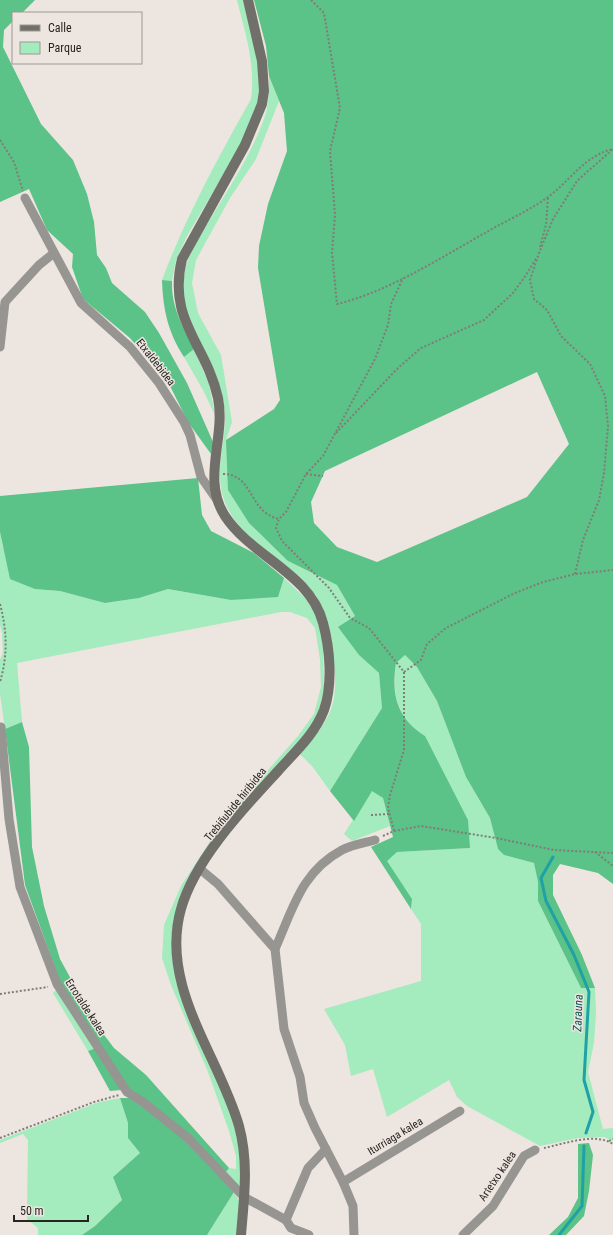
<svg xmlns="http://www.w3.org/2000/svg" width="613" height="1235" font-family="'Roboto Condensed',sans-serif">
<style>
.green{fill:#a4ebbe}
.forest{fill:#5bc288;fill-rule:evenodd}
.lines{fill:none;stroke-linecap:round;stroke-linejoin:round}
.stream{stroke:#1fa1a5;stroke-width:3}
.path{stroke:#817c78;stroke-width:2;stroke-dasharray:2 2;stroke-linecap:butt}
.street{stroke:#979592;stroke-width:9}
.secondary{stroke:#716f6a;stroke-width:10}
.labels{text-anchor:middle;stroke-width:3;stroke-linejoin:round;paint-order:stroke}
.street-label{font-size:11px;fill:#272422;stroke:#ede5df}
.water-label{font-size:12px;font-style:italic;fill:#0e5355;stroke:#ede5df}
</style>
<rect width="100%" height="100%" fill="#ede5df"/>
<g class="green">
<path d="M 237,0 L 243,0 L 246,6 L 258,64 L 260,89 L 256,115 L 241,145 L 187,236 L 176,260 L 172,281 L 162,280 C 186,216 218,158 251,99 C 256,65 245,32 237,0 Z"/>
<path d="M 269,76 L 279,101 L 256,159 L 230,198 L 196,260 L 192,283 L 198,313 L 221,355 L 232,422 L 226,440 L 288,561 L 337,585 L 355,616 L 339,627 L 359,655 L 379,673 L 382,708 L 330,791 L 312,766 L 300,754 C 311,741 323,728 330,712 C 343,682 329,624 316,595 C 304,584 293,573 280,562 C 262,546 239,531 228,509 C 210,475 229,440 224,405 C 219,368 190,340 184,304 C 181,289 184,273 188,259 C 211,212 246,169 264,119 C 269,105 269,91 269,76 Z"/>
<path d="M 194,349 L 209,384 L 215,415 L 203,390 L 184,357 Z"/>
<path d="M 0,532 L 3,548 L 35,589 L 60,591 L 105,603 L 139,598 L 168,589 L 231,600 L 278,596 L 284,578 L 306,599 L 316,615 L 323,643 L 324,689 L 318,714 L 307,733 L 266,777 L 177,905 L 171,936 L 175,972 L 232,1117 L 241,1157 L 242,1180 L 239,1186 L 226,1172 L 229,1168 L 236,1169 L 236,1156 L 229,1131 L 208,1072 L 171,985 L 162,958 L 164,925 L 181,886 L 224,820 L 298,736 L 314,714 L 321,687 L 320,659 L 315,628 L 307,618 L 290,612 L 281,612 L 17,663 L 22,722 L 5,729 L 0,694 L 0,660 L 3,653 L 2,633 L 0,625 Z"/>
<path d="M 405,655 L 417,667 L 437,701 L 466,777 L 490,818 L 498,849 L 504,855 L 534,863 L 538,882 L 538,901 L 581,988 L 595,988 L 596,1013 L 594,1043 L 588,1072 L 603,1129 L 613,1128 L 613,1141 L 604,1137 L 578,1138 L 540,1146 L 467,1106 L 457,1097 L 449,1080 L 387,1117 L 373,1069 L 351,1076 L 345,1045 L 324,1009 L 421,981 L 421,924 L 411,909 L 412,899 L 386,861 L 397,852 L 470,848 L 425,736 C 397,718 392,695 396,663 Z"/>
<path d="M 372,790 L 383,798 L 390,826 L 352,841 L 344,834 Z"/>
<path d="M 56,990 L 60,994 L 96,1048 L 88,1051 L 53,993 Z"/>
<path d="M 120,1098 L 128,1123 L 128,1138 L 140,1153 L 113,1177 L 122,1200 L 95,1226 L 82,1235 L 38,1235 L 38,1228 L 27,1219 L 28,1140 L 23,1134 L 0,1143 L 0,1140 L 99,1102 Z"/>
<path d="M 234,1192 L 240,1202 L 237,1235 L 207,1235 Z"/>
</g>
<g class="forest">
<path d="M 0,0 L 35,0 L 22,13 L 13,13 L 13,21 L 4,30 L 3,47 L 41,124 L 73,160 L 87,194 L 94,222 L 97,255 L 106,268 L 112,283 L 145,312 L 159,333 L 187,383 L 213,442 L 211,454 L 188,422 L 168,382 L 130,338 L 83,299 L 72,267 L 73,254 L 47,230 L 29,189 L 0,202 Z"/>
<path d="M 254,0 L 613,0 L 613,884 L 598,873 L 560,864 L 553,875 L 553,895 L 582,955 L 595,988 L 581,988 L 538,901 L 538,882 L 534,863 L 504,855 L 498,849 L 490,818 L 466,777 L 437,701 L 417,667 L 405,655 L 396,663 C 391,695 397,718 425,736 L 468,820 L 470,848 L 397,852 L 387,861 L 412,899 L 411,909 L 371,847 L 393,837 L 383,798 L 372,791 L 354,821 L 330,791 L 382,708 L 379,673 L 359,655 L 338,627 L 355,616 L 337,585 L 288,561 L 249,523 L 228,490 L 226,440 L 274,409 L 280,400 L 258,268 L 259,246 L 268,204 L 287,151 L 284,113 L 269,76 L 266,46 ZM 537,372 L 569,444 L 527,497 L 377,562 L 337,547 L 314,523 L 311,502 L 325,471 Z"/>
<path d="M 162,280 L 172,281 C 171,307 183,327 194,349 L 184,357 C 168,332 163,310 162,280 Z"/>
<path d="M 198,478 L 202,515 L 211,531 L 254,553 L 284,578 L 278,597 L 231,600 L 168,589 L 139,598 L 105,603 L 60,591 L 35,589 L 10,579 L 0,532 L 0,496 Z"/>
<path d="M 22,722 L 29,747 L 32,847 L 44,906 L 60,959 L 95,1023 L 114,1048 L 146,1075 L 229,1168 L 226,1172 L 129,1088 L 61,984 L 25,885 L 5,729 Z"/>
<path d="M 96,1048 L 121,1090 L 110,1091 L 88,1051 Z"/>
<path d="M 120,1098 L 130,1098 L 167,1124 L 191,1146 L 234,1192 L 207,1235 L 82,1235 L 95,1226 L 122,1200 L 113,1177 L 140,1153 L 128,1138 L 128,1123 Z"/>
<path d="M 589,1143 L 593,1155 L 589,1191 L 584,1216 L 566,1235 L 549,1235 L 568,1217 L 578,1198 L 578,1144 Z"/>
</g>
<g class="lines">
<g class="stream">
<path d="M 553,857 L 541,878 L 546,901 L 574,955 L 589,992 L 584,1080 L 593,1112 L 586,1133"/>
<path d="M 559,1235 L 582,1206 L 584,1146"/>
</g>
<g class="path">
<path d="M 311,0 L 324,13 L 340,108 L 330,151 L 335,215 L 332,253 L 337,304 C 390,291 438,259 485,233 C 505,221 529,211 548,197 C 571,180 584,156 613,149"/>
<path d="M 0,140 L 14,162 L 23,191"/>
<path d="M 540,247 L 546,225 L 548,197"/>
<path d="M 336,433 L 398,368 L 421,348 L 484,320 L 513,293 L 526,275 L 537,257"/>
<path d="M 223,474 C 254,474 248,512 279,519"/>
<path d="M 306,474 L 323,476"/>
<path d="M 575,574 L 583,540 L 599,500 L 604,473 L 608,426 L 605,396 L 590,364 L 561,336 L 547,310 L 534,299 L 530,280 L 539,253 L 553,219 L 577,181 L 613,149"/>
<path d="M 0,604 C 7,631 8,655 0,682"/>
<path d="M 404,672 L 421,660 L 427,644 L 446,628 L 515,593 L 543,582 L 575,574 L 613,570"/>
<path d="M 371,815 L 389,814"/>
<path d="M 394,831 L 388,808 L 390,795 L 404,750 L 404,672 L 369,628 L 350,618 L 329,588 L 282,541 L 276,528 L 279,519 L 286,512 L 306,474 L 323,456 L 375,359 L 388,325 L 391,304 L 403,278"/>
<path d="M 383,836 L 394,831 L 421,826 L 496,838 L 554,850 L 613,853"/>
<path d="M 595,852 L 613,866"/>
<path d="M 0,994 L 48,987"/>
<path d="M 0,1138 L 94,1102 L 119,1095"/>
<path d="M 609,1141 L 613,1139"/>
<path d="M 544,1148 C 564,1144 595,1132 613,1144"/>
</g>
<g class="street">
<path d="M 25,198 L 81,303 L 130,347 L 159,383 L 184,422 L 190,435 L 201,477 L 217,500"/>
<path d="M 0,347 L 5,302 L 39,265 L 54,253"/>
<path d="M 1,727 L 9,819 L 20,887 L 57,984 L 127,1092 L 143,1102 L 188,1138 L 244,1197 L 286,1220 L 291,1228 L 309,1235"/>
<path d="M 200,869 L 218,884 L 275,949 L 284,1029 L 300,1077 L 304,1103 L 315,1128 L 343,1182 L 353,1206 L 354,1235"/>
<path d="M 275,949 C 293,909 301,872 342,850 C 352,845 364,843 375,840"/>
<path d="M 343,1182 L 460,1111"/>
<path d="M 286,1220 L 308,1168 L 326,1149"/>
<path d="M 463,1235 L 493,1206 L 524,1156 L 535,1150"/>
</g>
<path class="secondary" d="M 241,1235 C 244,1198 249,1163 239,1126 C 219,1056 159,986 181,909 C 195,859 244,808 278,771 C 295,752 315,734 324,710 C 333,684 330,649 323,623 C 310,573 252,557 225,516 C 201,479 226,438 218,398 C 206,343 167,321 182,259 L 245,145 L 262,104 L 264,91 L 262,61 L 248,0"/>
</g>
<g class="labels">
<g class="street-label">
<text transform="translate(156 362) rotate(52)" y="4">Etxaldebidea</text>
<text transform="translate(235 804) rotate(-51)" y="4">Trebiñubide hiribidea</text>
<text transform="translate(86 1007) rotate(57)" y="4">Errotalde kalea</text>
<text transform="translate(395 1136) rotate(-31)" y="4">Iturriaga kalea</text>
<text transform="translate(497 1176) rotate(-56)" y="4">Artetxo kalea</text>
</g>
<g class="water-label">
<text transform="translate(578 1013) rotate(-88)" y="4">Zarauna</text>
</g>
</g>
<rect x="12" y="12" width="130" height="52" fill="#ede5df" stroke="#9e9893"/>
<rect x="20" y="25" width="20" height="6" fill="#716f6a" stroke="#9e9893"/>
<text x="48" y="32" font-size="12" fill="#272422">Calle</text>
<rect x="20" y="42" width="20" height="12" fill="#a4ebbe" stroke="#9e9893"/>
<text x="48" y="52" font-size="12" fill="#272422">Parque</text>
<path d="M14 1215v6h74v-6" fill="none" stroke="#272422" stroke-width="2"/>
<text x="20" y="1215" font-size="12" fill="#272422" stroke="#ede5df" stroke-width="3" paint-order="stroke">50 m</text>
</svg>
